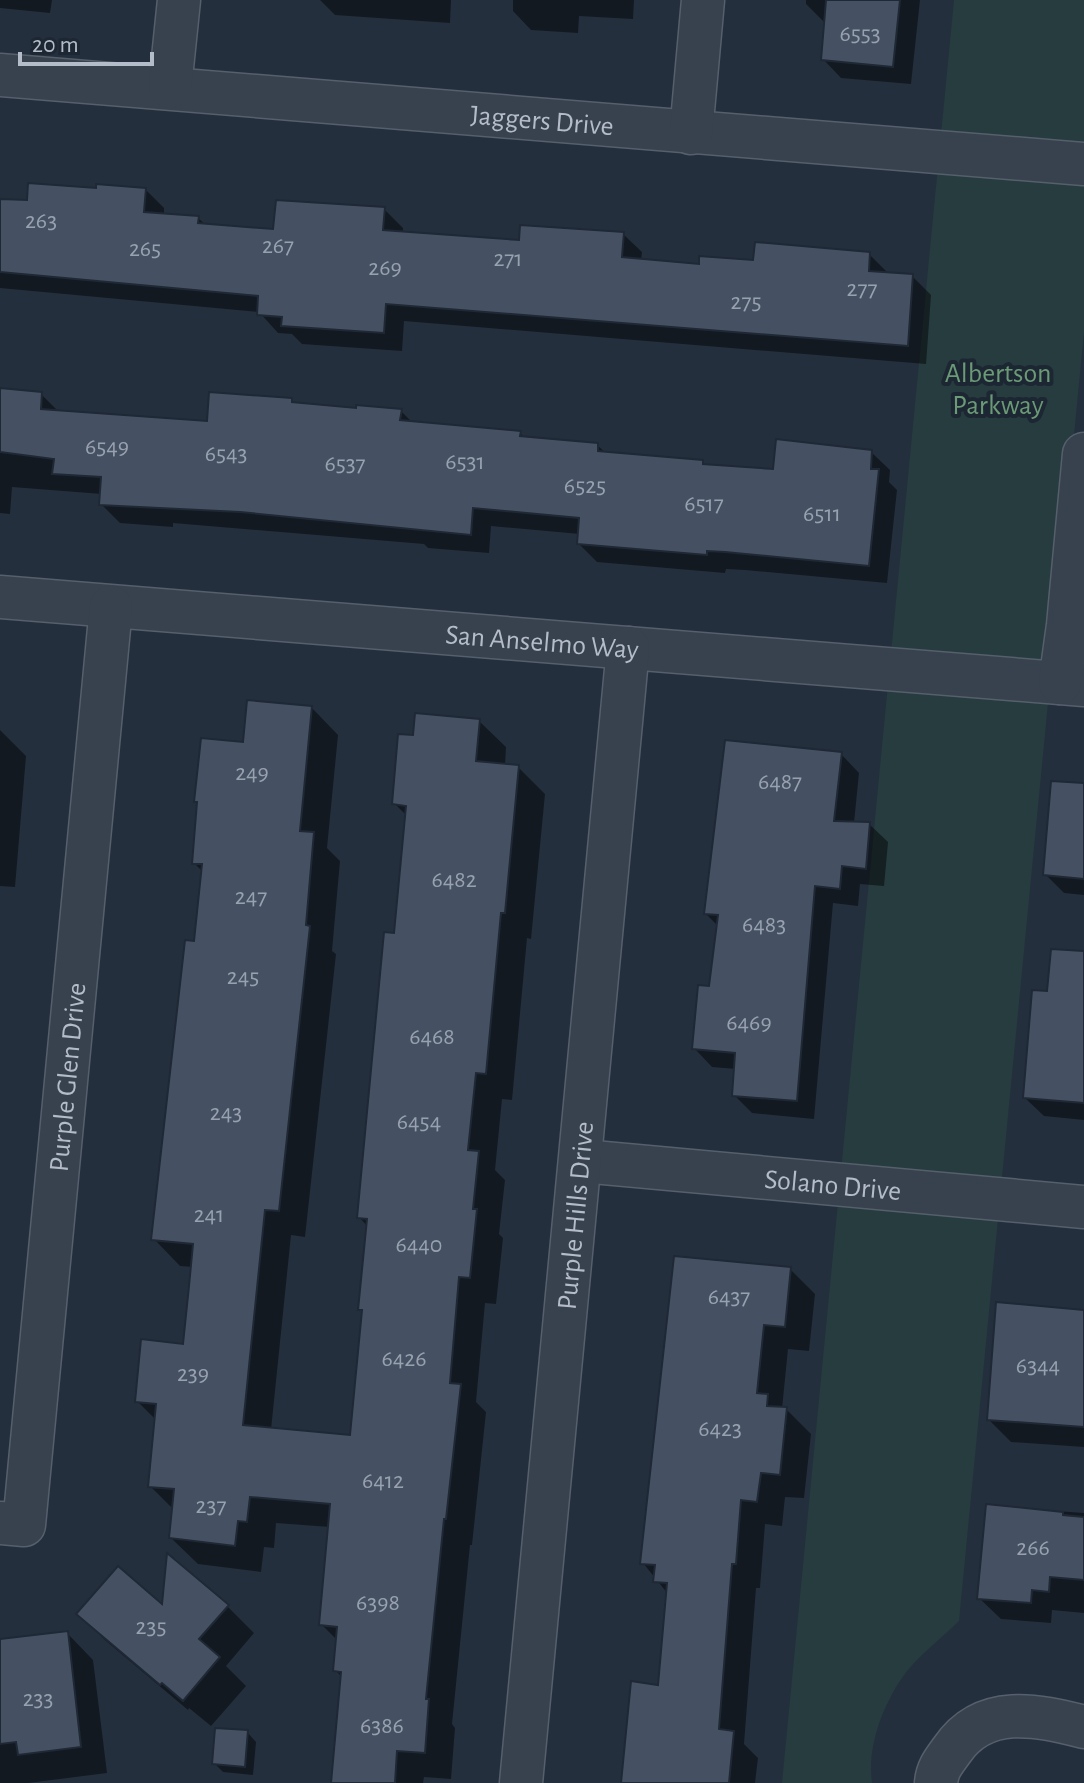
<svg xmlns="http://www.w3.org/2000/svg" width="1084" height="1783" font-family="'Alegreya Sans',sans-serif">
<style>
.green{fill:#263c3f}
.shadow{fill:#0007}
.building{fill:#455162;stroke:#1f2835;stroke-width:2}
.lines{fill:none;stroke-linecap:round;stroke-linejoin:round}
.street-casing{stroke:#565f6c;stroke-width:45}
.street{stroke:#38414e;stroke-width:42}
.labels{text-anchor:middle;stroke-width:8;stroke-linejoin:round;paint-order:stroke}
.number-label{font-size:24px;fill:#98a1af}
.street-label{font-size:28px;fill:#b4bcc9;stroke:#1d2633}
.park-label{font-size:28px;fill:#6b9a76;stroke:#1d2633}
</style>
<rect width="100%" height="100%" fill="#242f3e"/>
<path class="green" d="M 954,0 L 1084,0 L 1084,332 L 959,1621 C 941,1639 916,1657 902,1678 C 882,1707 867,1748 872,1783 L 782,1783 Z"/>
<g class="shadow">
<path d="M 0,0 L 52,0 L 50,13 L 0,8 Z"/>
<path d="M 320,0 L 451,0 L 450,23 L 335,15 Z"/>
<path d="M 513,0 L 634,0 L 633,19 L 579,16 L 578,33 L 531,30 L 513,11 Z"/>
<path d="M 806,0 L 920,0 L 911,84 L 841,78 L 823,59 L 825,23 L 806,4 Z"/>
<path d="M 98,190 L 146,190 L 164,208 L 164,215 L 198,218 L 206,225 L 275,232 L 384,209 L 403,228 L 403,233 L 521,242 L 623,234 L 642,252 L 641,261 L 701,266 L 869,254 L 888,273 L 912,276 L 931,295 L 926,364 L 404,321 L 402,351 L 302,344 L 292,334 L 278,333 L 259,312 L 0,288 L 0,201 L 28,203 Z"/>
<path d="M 0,390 L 41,394 L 60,413 L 209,423 L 291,400 L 295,404 L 401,411 L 413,423 L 520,433 L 525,438 L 597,445 L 606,453 L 702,462 L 707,467 L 775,472 L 871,452 L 890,470 L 889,482 L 897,490 L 887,583 L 745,570 L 726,569 L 725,573 L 597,562 L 579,544 L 580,534 L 491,526 L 489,553 L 428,548 L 424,544 L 173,523 L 173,527 L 120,523 L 101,504 L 102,494 L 12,487 L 10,514 L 0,513 Z"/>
<path d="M 312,708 L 338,735 L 327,848 L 340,861 L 332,951 L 336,954 L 305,1237 L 291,1235 L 271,1430 L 352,1437 L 364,1313 L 360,1309 L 368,1227 L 359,1217 L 396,935 L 407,816 L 394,803 L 415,738 L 479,721 L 506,747 L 505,766 L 518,767 L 545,794 L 531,939 L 527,938 L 512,1100 L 502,1099 L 495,1170 L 505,1180 L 499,1234 L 503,1238 L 496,1304 L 485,1303 L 476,1402 L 486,1412 L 472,1545 L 470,1545 L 452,1724 L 455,1728 L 451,1779 L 424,1777 L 423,1783 L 333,1783 L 343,1678 L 335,1670 L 338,1641 L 321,1624 L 330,1527 L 276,1523 L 274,1548 L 264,1547 L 261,1572 L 198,1564 L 171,1538 L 174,1510 L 150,1486 L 157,1421 L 137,1401 L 185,1346 L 193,1267 L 180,1266 L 154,1239 L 196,943 L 203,872 L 194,863 L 244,745 Z"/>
<path d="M 0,730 L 26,756 L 15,887 L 0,886 Z"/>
<path d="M 841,754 L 859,773 L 854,823 L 869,824 L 888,842 L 884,886 L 860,884 L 858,906 L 833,903 L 814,1119 L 752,1113 L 734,1095 L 736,1069 L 712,1067 L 694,1048 L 711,988 L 718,926 L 706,914 Z"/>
<path d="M 1084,785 L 1084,895 L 1064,893 L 1045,874 Z"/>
<path d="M 1084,954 L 1084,1120 L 1044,1116 L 1025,1098 L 1049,993 Z"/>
<path d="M 790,1269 L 815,1294 L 809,1351 L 788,1349 L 782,1409 L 786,1409 L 811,1434 L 804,1498 L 785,1497 L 782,1526 L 765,1524 L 760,1588 L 756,1588 L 744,1744 L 758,1758 L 755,1783 L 623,1783 L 660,1687 L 668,1594 L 643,1563 Z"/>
<path d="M 1084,1312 L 1084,1447 L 1011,1442 L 989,1420 Z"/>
<path d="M 988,1506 L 1084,1513 L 1084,1613 L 1052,1610 L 1051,1623 L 1001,1619 L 979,1598 Z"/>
<path d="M 227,1606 L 254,1633 L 226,1666 L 246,1686 L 211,1726 L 189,1708 L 188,1710 L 106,1641 L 79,1614 Z"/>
<path d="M 67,1633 L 93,1660 L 107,1773 L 28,1783 L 0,1783 L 0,1641 Z"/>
<path d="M 247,1732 L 256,1742 L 253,1775 L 223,1772 L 214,1763 Z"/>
</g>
<g class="building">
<path d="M 826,0 L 900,0 L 893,67 L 821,60 Z"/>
<path d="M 28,183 L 96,188 L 96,184 L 146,188 L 144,212 L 199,216 L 198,223 L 273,229 L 276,200 L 385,207 L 383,230 L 519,240 L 520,225 L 624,232 L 622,257 L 699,264 L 699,256 L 753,260 L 755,242 L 870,252 L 869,271 L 913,274 L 908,346 L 386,304 L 384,333 L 281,326 L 282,317 L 257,315 L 258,296 L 0,272 L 0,199 L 27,200 Z"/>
<path d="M 0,388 L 42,392 L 41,409 L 207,421 L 209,392 L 292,398 L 292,402 L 356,408 L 356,405 L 402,409 L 400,420 L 521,431 L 520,436 L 598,443 L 598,451 L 703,460 L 703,464 L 773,469 L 776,439 L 872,450 L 871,469 L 879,469 L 869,566 L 725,552 L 707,551 L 707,555 L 577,544 L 579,518 L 473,508 L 471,535 L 240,512 L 99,505 L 101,477 L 52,474 L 54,459 L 0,452 Z"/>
<path d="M 247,700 L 312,706 L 300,831 L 314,832 L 306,925 L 310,926 L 279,1211 L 265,1210 L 243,1425 L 350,1435 L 362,1310 L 358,1310 L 367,1219 L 357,1218 L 384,932 L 394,933 L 406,806 L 392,804 L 398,734 L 413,735 L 415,713 L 480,719 L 476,761 L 519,765 L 505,913 L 501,913 L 486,1074 L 476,1073 L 468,1150 L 479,1151 L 473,1209 L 477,1209 L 470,1278 L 459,1277 L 450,1383 L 461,1384 L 446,1519 L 444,1519 L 426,1699 L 429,1699 L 425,1753 L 397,1751 L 395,1783 L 331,1783 L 341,1672 L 333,1671 L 337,1627 L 319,1625 L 330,1504 L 250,1497 L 247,1522 L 238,1521 L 235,1546 L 169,1538 L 174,1489 L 148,1487 L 156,1404 L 135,1402 L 141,1339 L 183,1344 L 189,1286 L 193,1244 L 151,1240 L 185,940 L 194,941 L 202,864 L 192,864 L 197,802 L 194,802 L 201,738 L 243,742 Z"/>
<path d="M 725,740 L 842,752 L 834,821 L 870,822 L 866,869 L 842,866 L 840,889 L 815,886 L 797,1101 L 732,1096 L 735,1053 L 692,1049 L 698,985 L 709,986 L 718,915 L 704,914 Z"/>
<path d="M 1051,781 L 1084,783 L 1084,879 L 1043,875 Z"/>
<path d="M 1051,949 L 1084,951 L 1084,1103 L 1023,1098 L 1032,990 L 1047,991 Z"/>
<path d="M 674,1256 L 791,1267 L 785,1327 L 764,1325 L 757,1393 L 768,1394 L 767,1406 L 787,1407 L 780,1475 L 761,1473 L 757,1502 L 741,1500 L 736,1564 L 732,1564 L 719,1729 L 734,1731 L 729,1783 L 621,1783 L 631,1681 L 658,1685 L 667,1583 L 653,1582 L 655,1565 L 640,1564 Z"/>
<path d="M 996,1302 L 1084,1310 L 1084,1427 L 987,1420 Z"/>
<path d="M 986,1504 L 1063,1512 L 1063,1515 L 1084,1517 L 1084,1580 L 1050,1577 L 1049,1592 L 1032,1590 L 1031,1603 L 977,1599 Z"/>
<path d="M 167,1553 L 229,1605 L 199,1639 L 220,1657 L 183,1701 L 162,1683 L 160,1685 L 76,1614 L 118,1566 L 162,1604 Z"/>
<path d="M 68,1631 L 81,1747 L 18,1755 L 16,1742 L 0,1744 L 0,1639 Z"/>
<path d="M 215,1728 L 248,1730 L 245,1767 L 212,1764 Z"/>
</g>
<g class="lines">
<defs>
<g id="street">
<path id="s1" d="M 0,75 L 1084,164"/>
<path d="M 170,87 L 179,0"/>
<path d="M 691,133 L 703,0"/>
<path id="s2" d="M 0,597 L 1084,685"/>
<path d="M 1060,683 L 1068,625 L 1084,454"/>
<path id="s3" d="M 582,1161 L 1084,1207"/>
<path id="s4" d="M 0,1523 L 24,1525 L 111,607"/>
<path id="s5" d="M 521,1783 L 628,648"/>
<path d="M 936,1783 C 937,1769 944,1761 952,1750 C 984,1703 1037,1715 1084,1727"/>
</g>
</defs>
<use href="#street" class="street-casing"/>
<use href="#street" class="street"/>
</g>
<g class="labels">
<g class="number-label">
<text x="860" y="41">6553</text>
<text x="41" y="228">263</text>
<text x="278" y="253">267</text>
<text x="145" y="256">265</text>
<text x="508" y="266">271</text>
<text x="385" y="275">269</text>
<text x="862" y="296">277</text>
<text x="746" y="309">275</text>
<text x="107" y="454">6549</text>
<text x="226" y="461">6543</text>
<text x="465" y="469">6531</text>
<text x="345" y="471">6537</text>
<text x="585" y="493">6525</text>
<text x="704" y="511">6517</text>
<text x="822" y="521">6511</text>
<text x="252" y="780">249</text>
<text x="780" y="789">6487</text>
<text x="454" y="887">6482</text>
<text x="251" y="904">247</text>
<text x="764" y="932">6483</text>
<text x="243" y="984">245</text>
<text x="749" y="1030">6469</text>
<text x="432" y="1044">6468</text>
<text x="226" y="1120">243</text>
<text x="419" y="1129">6454</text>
<text x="209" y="1222">241</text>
<text x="419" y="1252">6440</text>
<text x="729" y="1304">6437</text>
<text x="404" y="1366">6426</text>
<text x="1038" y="1373">6344</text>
<text x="193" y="1381">239</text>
<text x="720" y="1436">6423</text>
<text x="383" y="1488">6412</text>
<text x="211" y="1513">237</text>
<text x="1033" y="1555">266</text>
<text x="378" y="1610">6398</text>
<text x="151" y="1634">235</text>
<text x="38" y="1706">233</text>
<text x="382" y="1733">6386</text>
</g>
<g class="street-label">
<text dy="10" stroke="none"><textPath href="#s1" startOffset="544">Jaggers Drive</textPath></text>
<text dy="10" stroke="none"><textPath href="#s2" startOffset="544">San Anselmo Way</textPath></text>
<text dy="10" stroke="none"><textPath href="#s4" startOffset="474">Purple Glen Drive</textPath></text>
<text dy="10" stroke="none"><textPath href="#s3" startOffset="252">Solano Drive</textPath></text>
<text dy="10" stroke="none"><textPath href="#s5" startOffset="570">Purple Hills Drive</textPath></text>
</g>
<g class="park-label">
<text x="998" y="382">Albertson<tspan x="998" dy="32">Parkway</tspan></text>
</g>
</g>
<path d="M20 52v12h132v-12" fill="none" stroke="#b4bcc9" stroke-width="4"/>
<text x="32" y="52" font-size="24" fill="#b4bcc9" stroke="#1d2633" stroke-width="6" paint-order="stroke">20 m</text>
</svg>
